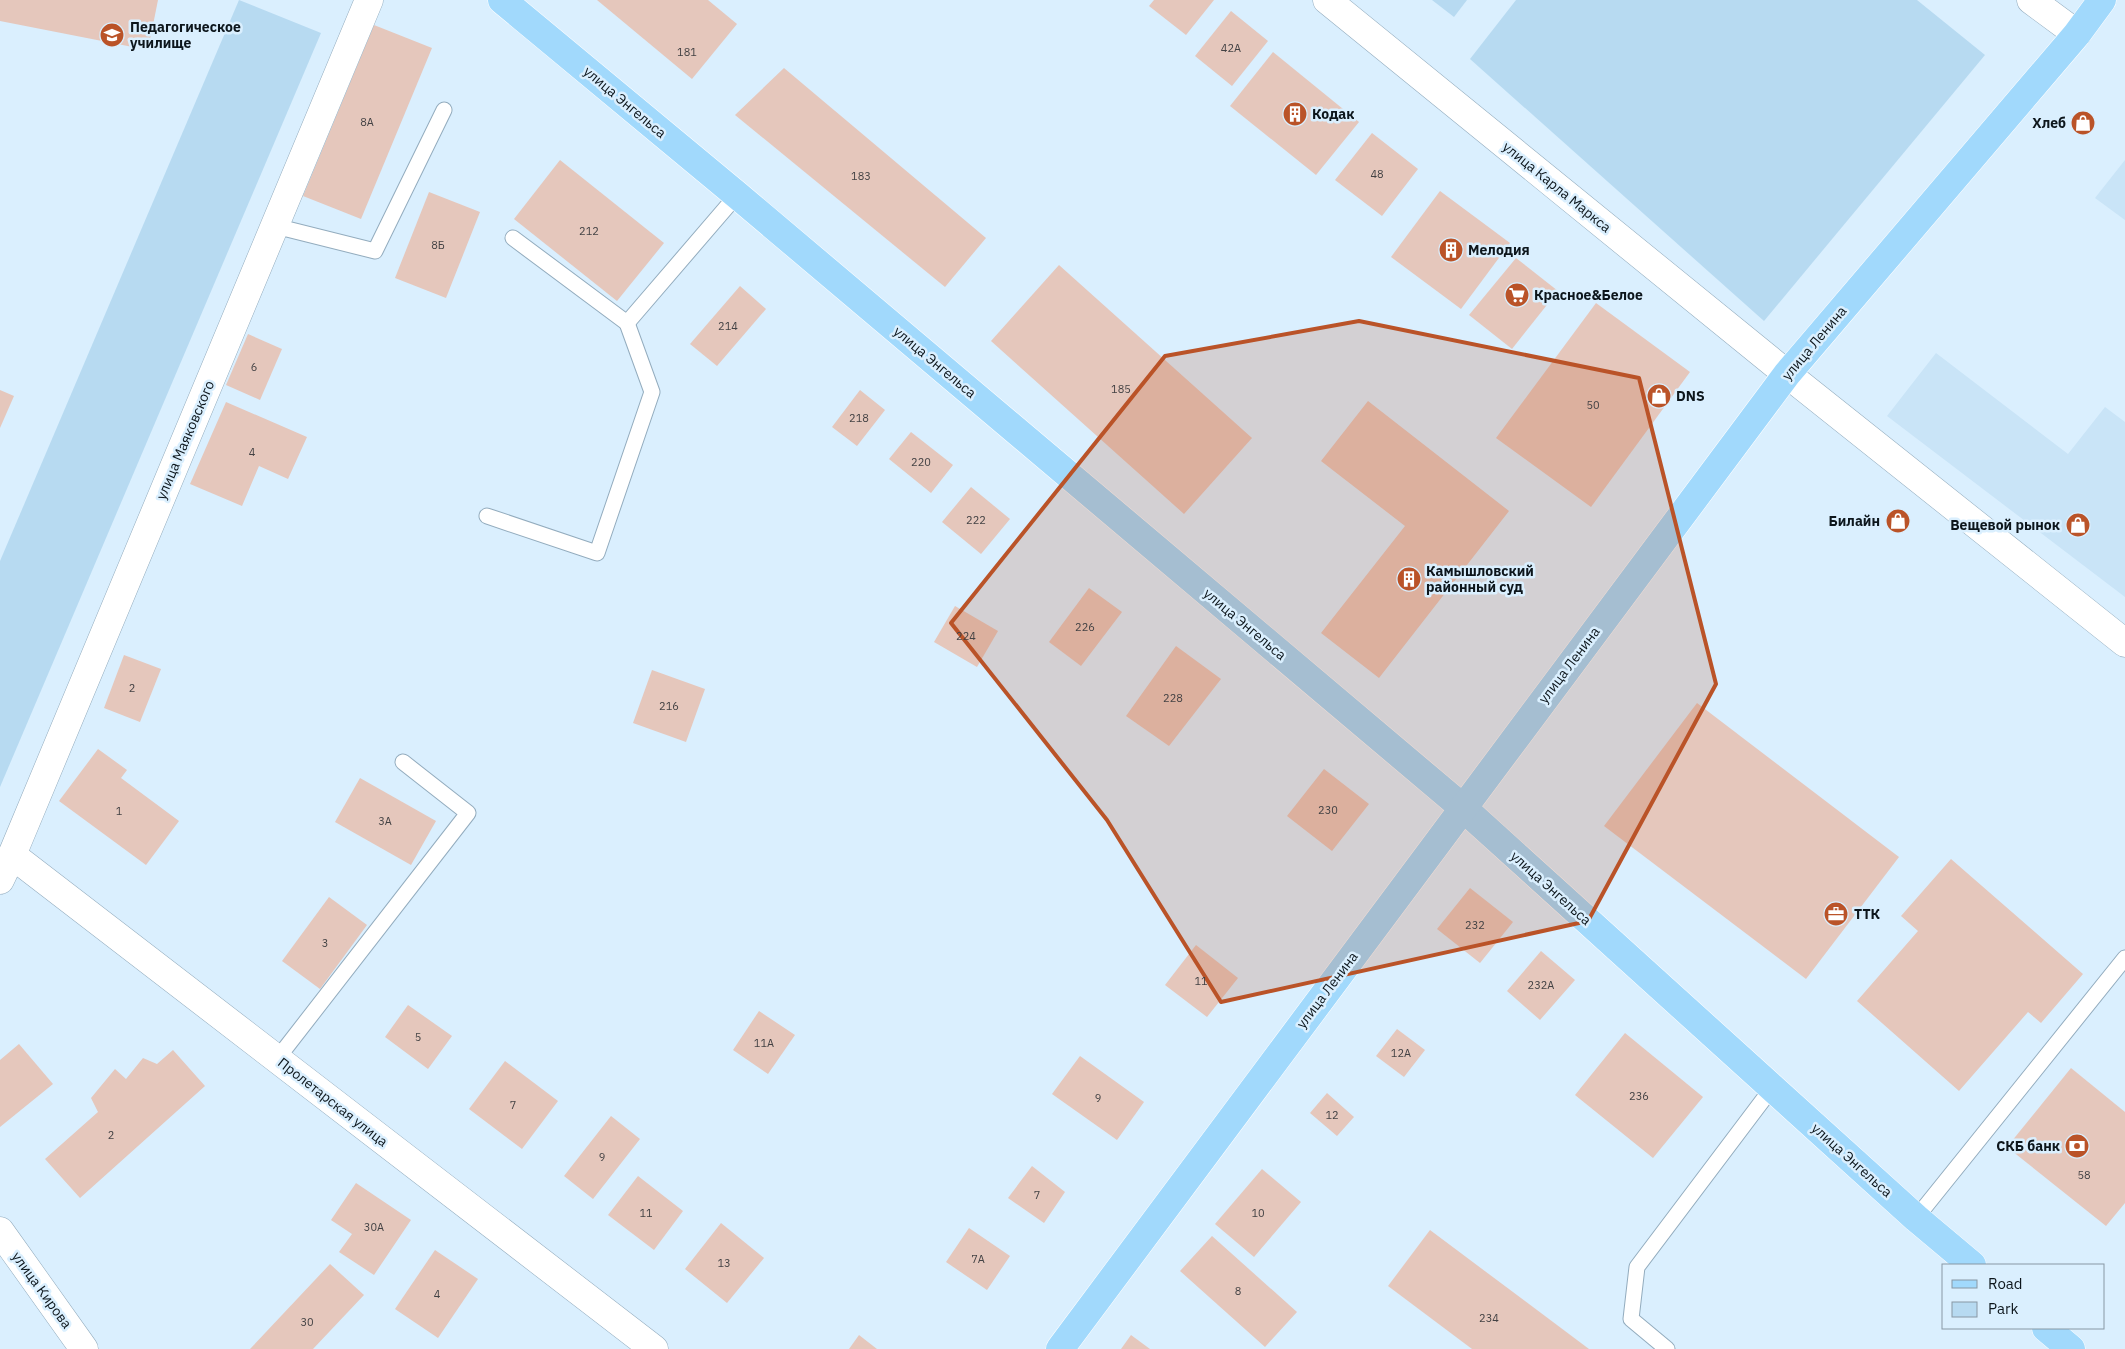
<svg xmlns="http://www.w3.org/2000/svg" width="2125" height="1349" font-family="'IBM Plex Sans',sans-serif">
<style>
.built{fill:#c9e4f7}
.green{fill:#b7daf1}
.building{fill:#e5c7bc}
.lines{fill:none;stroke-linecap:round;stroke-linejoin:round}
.service-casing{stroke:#93acbe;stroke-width:17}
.minor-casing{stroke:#93acbe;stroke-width:29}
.primary-casing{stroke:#fff;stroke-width:29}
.service{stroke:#fff;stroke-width:15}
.minor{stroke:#fff;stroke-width:28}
.primary{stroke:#a1d9fc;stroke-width:28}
.marked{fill:#ba5328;fill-opacity:0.2;stroke:#ba5328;stroke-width:4;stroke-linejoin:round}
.labels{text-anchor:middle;stroke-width:5;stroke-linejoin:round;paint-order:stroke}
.number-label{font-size:11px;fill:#434244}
.poi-label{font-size:14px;font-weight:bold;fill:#0d161c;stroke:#daeffe;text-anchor:start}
.street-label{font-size:14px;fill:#0d161c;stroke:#daeffe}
</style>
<rect width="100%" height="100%" fill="#daeffe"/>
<g class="built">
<path d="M 2125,160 L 2125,220 L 2095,198 Z"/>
<path d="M 1936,353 L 2068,454 L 2105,407 L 2125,422 L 2125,597 L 1887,416 Z"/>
</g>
<g class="green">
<path d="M 239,0 L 321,33 L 0,787 L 0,561 Z"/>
<path d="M 1432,0 L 1467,0 L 1454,17 Z"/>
<path d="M 1516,0 L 1917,0 L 1985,55 L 1764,321 L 1470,59 Z"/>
</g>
<g class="building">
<path d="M 0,0 L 158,0 L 148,50 L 0,21 Z"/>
<path d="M 597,0 L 708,0 L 737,24 L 692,79 Z"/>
<path d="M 1154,0 L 1214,0 L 1186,35 L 1149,6 Z"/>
<path d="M 1231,11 L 1268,41 L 1232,86 L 1195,56 Z"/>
<path d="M 374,25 L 432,48 L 361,219 L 303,196 Z"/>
<path d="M 1273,52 L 1359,122 L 1316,175 L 1230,106 Z"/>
<path d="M 784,68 L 986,238 L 945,287 L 735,115 Z"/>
<path d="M 1372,133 L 1418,169 L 1382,216 L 1335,180 Z"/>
<path d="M 560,160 L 664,243 L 617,301 L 514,219 Z"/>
<path d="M 1440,191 L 1510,243 L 1461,309 L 1391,257 Z"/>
<path d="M 429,192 L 480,212 L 446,298 L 395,278 Z"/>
<path d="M 1516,258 L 1558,291 L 1512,349 L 1469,315 Z"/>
<path d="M 1059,265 L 1252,438 L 1184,514 L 991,341 Z"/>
<path d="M 740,286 L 766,309 L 717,366 L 690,344 Z"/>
<path d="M 1596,303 L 1690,372 L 1591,507 L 1496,438 Z"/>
<path d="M 248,334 L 282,349 L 260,400 L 226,385 Z"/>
<path d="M 0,390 L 14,396 L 0,428 Z"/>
<path d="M 860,390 L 885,410 L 857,446 L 832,427 Z"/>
<path d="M 1368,401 L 1509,511 L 1379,678 L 1321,633 L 1405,526 L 1321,461 Z"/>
<path d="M 226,402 L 307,437 L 288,479 L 259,466 L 242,506 L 190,484 Z"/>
<path d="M 911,432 L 953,465 L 931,493 L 889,459 Z"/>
<path d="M 971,487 L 1010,519 L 981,554 L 942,522 Z"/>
<path d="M 1089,588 L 1122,612 L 1081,666 L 1049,642 Z"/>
<path d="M 955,606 L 998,631 L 977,667 L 934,642 Z"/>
<path d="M 1176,646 L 1221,679 L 1169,746 L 1126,716 Z"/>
<path d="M 124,655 L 161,669 L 140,722 L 104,708 Z"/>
<path d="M 652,670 L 705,689 L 686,742 L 633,723 Z"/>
<path d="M 1697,703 L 1899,857 L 1806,979 L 1604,826 Z"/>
<path d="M 98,749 L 127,770 L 121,778 L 179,821 L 146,865 L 59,801 Z"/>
<path d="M 1324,769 L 1369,804 L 1332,851 L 1287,816 Z"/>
<path d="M 360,778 L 436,821 L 411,865 L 335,822 Z"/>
<path d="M 1951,859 L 2083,974 L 2041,1023 L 2028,1012 L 1959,1091 L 1857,1001 L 1918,931 L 1901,916 Z"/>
<path d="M 1470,888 L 1513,922 L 1480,963 L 1437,929 Z"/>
<path d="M 329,897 L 367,925 L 320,989 L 282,961 Z"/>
<path d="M 1196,945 L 1238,978 L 1207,1017 L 1165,985 Z"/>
<path d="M 1541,951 L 1575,980 L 1540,1020 L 1507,991 Z"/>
<path d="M 408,1005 L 452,1036 L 428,1069 L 385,1037 Z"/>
<path d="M 759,1011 L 795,1035 L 768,1074 L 733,1050 Z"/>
<path d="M 1397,1029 L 1425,1050 L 1404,1077 L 1376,1056 Z"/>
<path d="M 1625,1033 L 1703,1097 L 1653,1158 L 1575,1095 Z"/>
<path d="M 19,1044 L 53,1084 L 0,1127 L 0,1060 Z"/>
<path d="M 173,1050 L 205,1086 L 80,1198 L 45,1159 L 98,1112 L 91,1098 L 115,1069 L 126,1079 L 143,1058 L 157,1064 Z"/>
<path d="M 1080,1056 L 1144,1102 L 1117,1140 L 1052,1094 Z"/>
<path d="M 505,1061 L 558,1101 L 522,1149 L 469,1109 Z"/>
<path d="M 2071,1068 L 2125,1112 L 2125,1203 L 2106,1226 L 2007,1147 Z"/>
<path d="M 1327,1093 L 1354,1117 L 1337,1136 L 1310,1113 Z"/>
<path d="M 611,1116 L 640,1139 L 593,1199 L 564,1176 Z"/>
<path d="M 1032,1166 L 1065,1192 L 1044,1223 L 1008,1198 Z"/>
<path d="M 1262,1169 L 1301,1202 L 1254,1257 L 1215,1224 Z"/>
<path d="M 638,1176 L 683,1211 L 654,1250 L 608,1215 Z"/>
<path d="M 356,1183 L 411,1220 L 374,1275 L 339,1252 L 352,1234 L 331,1220 Z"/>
<path d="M 721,1223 L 764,1258 L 727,1303 L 685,1269 Z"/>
<path d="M 969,1228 L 1010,1256 L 987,1290 L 946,1262 Z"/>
<path d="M 1430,1230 L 1589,1349 L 1472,1349 L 1388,1286 Z"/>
<path d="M 1212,1236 L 1297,1312 L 1265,1347 L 1180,1271 Z"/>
<path d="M 435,1250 L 478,1279 L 438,1338 L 395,1309 Z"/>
<path d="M 330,1264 L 364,1295 L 313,1349 L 250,1349 Z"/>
<path d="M 859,1335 L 877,1349 L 849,1349 Z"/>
<path d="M 1131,1335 L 1150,1349 L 1121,1349 Z"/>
</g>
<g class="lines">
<defs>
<g id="service">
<path d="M 275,226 L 375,251 L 444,110"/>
<path d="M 513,238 L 627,323 L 737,195"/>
<path d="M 487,516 L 597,553 L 652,392 L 627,323"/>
<path d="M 277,1059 L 468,813 L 403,762"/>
<path d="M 1916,1218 L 2125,958"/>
<path d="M 1667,1349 L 1631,1319 L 1637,1267 L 1772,1088"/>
</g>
<g id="minor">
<path d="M 1327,0 L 1787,374 L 2125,643"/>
<path d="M 2031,0 L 2077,34"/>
<path d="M 12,855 L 654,1349"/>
<path d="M 0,880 L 12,855 L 369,0"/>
<path d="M 0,1231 L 84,1349"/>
</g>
<g id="primary">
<path d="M 502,0 L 737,195 L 1462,807 L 1916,1218 L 1972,1265"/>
<path d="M 2046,1328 L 2071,1349"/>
<path d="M 1060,1349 L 1787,374 L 2077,34 L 2102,0"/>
</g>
</defs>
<use href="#service" class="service-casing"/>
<use href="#minor" class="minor-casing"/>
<use href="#primary" class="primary-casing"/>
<use href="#service" class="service"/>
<use href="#minor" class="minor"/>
<use href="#primary" class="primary"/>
</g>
<path class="marked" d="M 1359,321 L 1639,378 L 1716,684 L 1588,921 L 1221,1002 L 1107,820 L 951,623 L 1165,356 Z"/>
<defs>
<symbol id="university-disc" viewBox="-11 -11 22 22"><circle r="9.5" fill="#ba5328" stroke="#daeffe"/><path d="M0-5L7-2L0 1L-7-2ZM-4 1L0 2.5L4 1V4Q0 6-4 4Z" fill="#fff"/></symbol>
<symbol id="building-disc" viewBox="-11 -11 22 22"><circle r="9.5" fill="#ba5328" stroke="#daeffe"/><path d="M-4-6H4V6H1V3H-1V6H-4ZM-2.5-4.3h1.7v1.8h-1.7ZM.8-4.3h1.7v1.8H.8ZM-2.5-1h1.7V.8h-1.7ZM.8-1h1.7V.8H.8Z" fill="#fff"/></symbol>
<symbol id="shop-disc" viewBox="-11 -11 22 22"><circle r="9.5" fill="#ba5328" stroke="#daeffe"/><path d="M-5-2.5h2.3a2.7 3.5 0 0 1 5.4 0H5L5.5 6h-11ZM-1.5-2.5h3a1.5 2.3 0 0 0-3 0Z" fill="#fff"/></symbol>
<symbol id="supermarket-disc" viewBox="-11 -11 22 22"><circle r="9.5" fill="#ba5328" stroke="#daeffe"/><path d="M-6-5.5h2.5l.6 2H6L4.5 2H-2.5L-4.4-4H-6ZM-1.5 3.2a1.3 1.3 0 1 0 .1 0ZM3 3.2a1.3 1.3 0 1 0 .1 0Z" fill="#fff"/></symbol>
<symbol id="office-disc" viewBox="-11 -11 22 22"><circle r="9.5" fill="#ba5328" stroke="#daeffe"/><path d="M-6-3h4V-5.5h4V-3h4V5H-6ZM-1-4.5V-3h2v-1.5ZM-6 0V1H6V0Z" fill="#fff"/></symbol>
<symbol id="bank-disc" viewBox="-11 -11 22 22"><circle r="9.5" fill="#ba5328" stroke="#daeffe"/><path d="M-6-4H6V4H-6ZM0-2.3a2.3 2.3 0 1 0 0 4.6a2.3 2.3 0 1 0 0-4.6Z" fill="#fff"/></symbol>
</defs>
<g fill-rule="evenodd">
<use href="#university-disc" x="98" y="21" width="28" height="28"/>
<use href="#building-disc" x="1281" y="100" width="28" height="28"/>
<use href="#shop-disc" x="2069" y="109" width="28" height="28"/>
<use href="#building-disc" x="1437" y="236" width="28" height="28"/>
<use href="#supermarket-disc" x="1503" y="281" width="28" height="28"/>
<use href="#shop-disc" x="1645" y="382" width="28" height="28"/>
<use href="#shop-disc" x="1884" y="507" width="28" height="28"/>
<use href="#shop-disc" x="2064" y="511" width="28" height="28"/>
<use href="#building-disc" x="1395" y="565" width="28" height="28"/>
<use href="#office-disc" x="1822" y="900" width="28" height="28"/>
<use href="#bank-disc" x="2063" y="1132" width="28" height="28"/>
</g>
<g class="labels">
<g class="number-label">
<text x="1231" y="52">42А</text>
<text x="687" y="56">181</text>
<text x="367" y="126">8А</text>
<text x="1377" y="178">48</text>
<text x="861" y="180">183</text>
<text x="589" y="235">212</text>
<text x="438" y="249">8Б</text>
<text x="728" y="330">214</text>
<text x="254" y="371">6</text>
<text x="1121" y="393">185</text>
<text x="1593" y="409">50</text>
<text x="859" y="422">218</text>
<text x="252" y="456">4</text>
<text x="921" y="466">220</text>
<text x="976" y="524">222</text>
<text x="1085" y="631">226</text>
<text x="966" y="640">224</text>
<text x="132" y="692">2</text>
<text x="1173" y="702">228</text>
<text x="669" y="710">216</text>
<text x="1328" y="814">230</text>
<text x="119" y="815">1</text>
<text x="385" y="825">3А</text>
<text x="1475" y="929">232</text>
<text x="325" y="947">3</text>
<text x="1201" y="985">11</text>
<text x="1541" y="989">232А</text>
<text x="418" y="1041">5</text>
<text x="764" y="1047">11А</text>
<text x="1401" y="1057">12А</text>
<text x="1639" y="1100">236</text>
<text x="1098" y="1102">9</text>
<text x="513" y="1109">7</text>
<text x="1332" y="1119">12</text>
<text x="111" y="1139">2</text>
<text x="602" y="1161">9</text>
<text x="2084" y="1179">58</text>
<text x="1037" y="1199">7</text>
<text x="646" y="1217">11</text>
<text x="1258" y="1217">10</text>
<text x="374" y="1231">30А</text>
<text x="978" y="1263">7А</text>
<text x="724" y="1267">13</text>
<text x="1238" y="1295">8</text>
<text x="437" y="1298">4</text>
<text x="1489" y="1322">234</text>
<text x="307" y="1326">30</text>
</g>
<g class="poi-label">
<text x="130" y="32">Педагогическое<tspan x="130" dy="16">училище</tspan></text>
<text x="1312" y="119">Кодак</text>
<text x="2066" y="128" text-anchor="end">Хлеб</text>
<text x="1468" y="255">Мелодия</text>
<text x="1534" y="300">Красное&amp;Белое</text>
<text x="1676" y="401">DNS</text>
<text x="1880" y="526" text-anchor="end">Билайн</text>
<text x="2060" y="530" text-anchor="end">Вещевой рынок</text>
<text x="1426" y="576">Камышловский<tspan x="1426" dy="16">районный суд</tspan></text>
<text x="1854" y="919">ТТК</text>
<text x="2060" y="1151" text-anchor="end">СКБ банк</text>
</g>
<g class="street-label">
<text transform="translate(625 102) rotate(40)" y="5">улица Энгельса</text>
<text transform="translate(1557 187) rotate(39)" y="5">улица Карла Маркса</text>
<text transform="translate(1814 343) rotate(-50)" y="5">улица Ленина</text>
<text transform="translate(935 362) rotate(40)" y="5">улица Энгельса</text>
<text transform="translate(185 440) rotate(-67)" y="5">улица Маяковского</text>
<text transform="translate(1245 624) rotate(40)" y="5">улица Энгельса</text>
<text transform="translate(1569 665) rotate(-53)" y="5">улица Ленина</text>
<text transform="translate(1551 888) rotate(42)" y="5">улица Энгельса</text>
<text transform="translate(1327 990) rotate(-53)" y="5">улица Ленина</text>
<text transform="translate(333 1102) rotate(38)" y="5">Пролетарская улица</text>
<text transform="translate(1852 1160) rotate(42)" y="5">улица Энгельса</text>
<text transform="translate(42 1290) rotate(54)" y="5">улица Кирова</text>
</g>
</g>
<rect x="1942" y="1264" width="162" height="65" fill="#daeffe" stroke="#8898a4"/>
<rect x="1952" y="1280" width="25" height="8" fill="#a1d9fc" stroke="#8898a4"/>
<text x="1988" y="1289" font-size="15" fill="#0d161c">Road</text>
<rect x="1952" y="1302" width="25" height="15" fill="#b7daf1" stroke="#8898a4"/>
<text x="1988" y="1314" font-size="15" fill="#0d161c">Park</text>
</svg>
